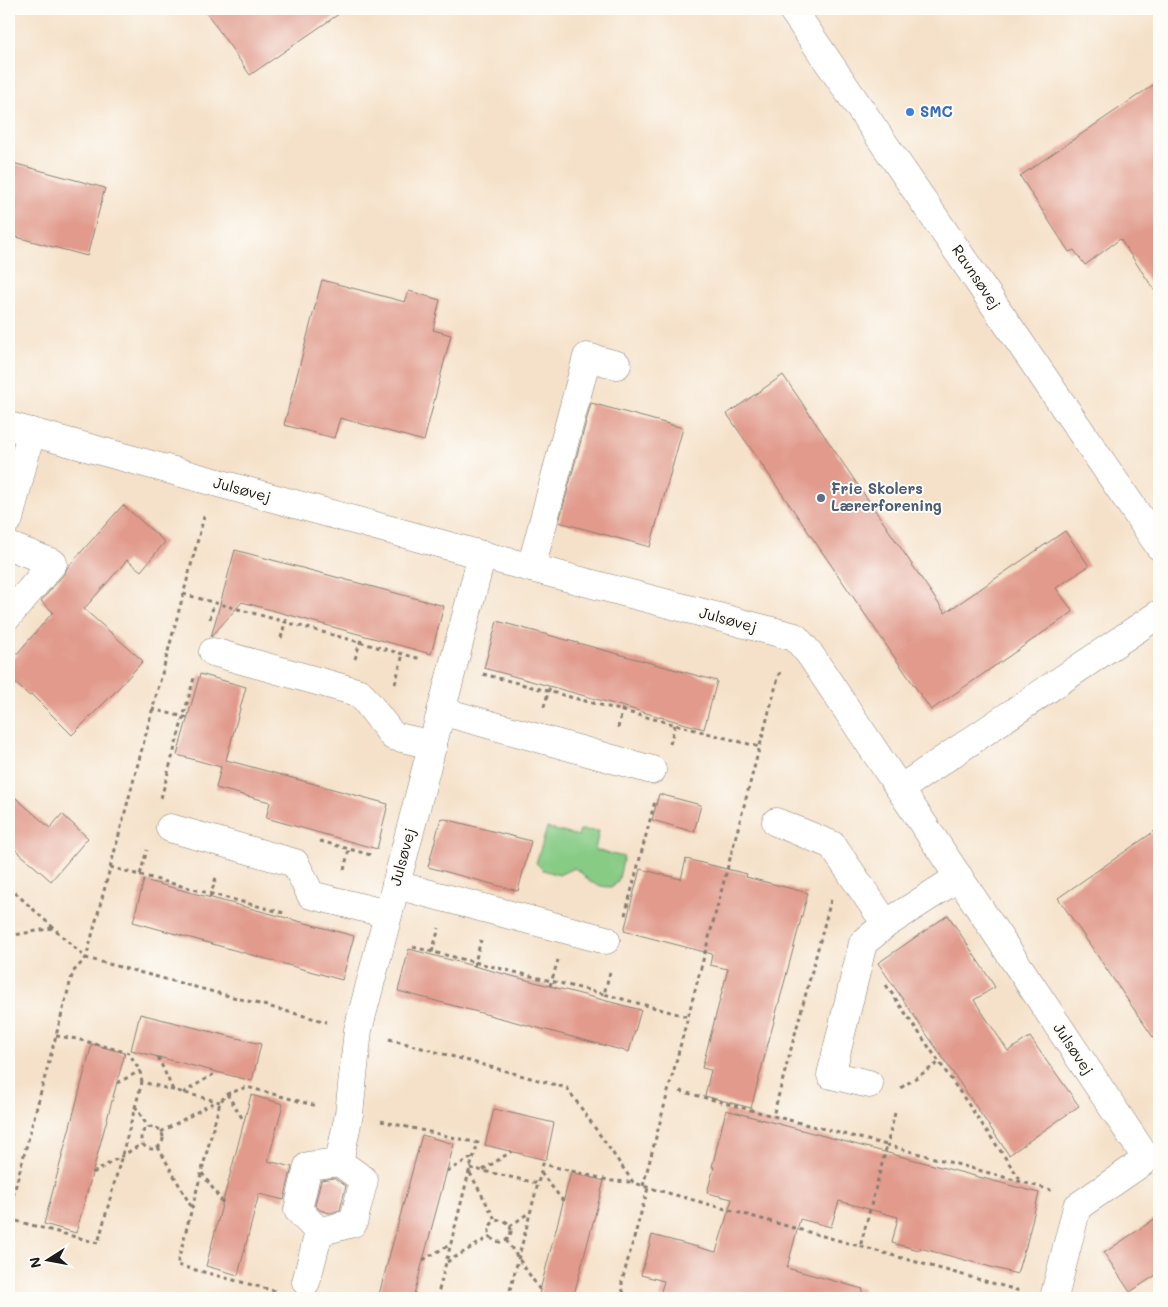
<svg xmlns="http://www.w3.org/2000/svg" width="1168" height="1307" font-family="Mali,sans-serif">
<style>
.green{fill:#87cb85;stroke:#527450}
.building{fill:#e19a8b}
.lines{fill:none;stroke-linecap:round;stroke-linejoin:round}
.minor-casing{stroke:#887e72;stroke-width:29}
.path{stroke:#887e72;stroke-width:3;stroke-dasharray:4 4;stroke-linecap:butt}
.minor{stroke:#fff;stroke-width:28}
.shop-dot{fill:#3f7fe0;stroke:#fdfcf7;stroke-width:2}
.service-dot{fill:#5c6f8a;stroke:#fdfcf7;stroke-width:2}
.labels{text-anchor:middle;stroke-width:4;stroke-linejoin:round;paint-order:stroke}
.shop-label{font-size:15px;font-weight:bold;fill:#366cbe;stroke:#fdfcf7;text-anchor:start}
.street-label{font-size:15px;fill:#1c1c1c;stroke:#fdfcf7}
.service-label{font-size:15px;font-weight:bold;fill:#4e5e75;stroke:#fdfcf7;text-anchor:start}
</style>
<rect width="100%" height="100%" fill="#fdfcf7"/>
<filter id="ink" filterUnits="userSpaceOnUse"><feTurbulence type="fractalNoise" baseFrequency=".02" numOctaves="2"/><feDisplacementMap in="SourceGraphic" scale="10" xChannelSelector="R" yChannelSelector="G"/><feConvolveMatrix kernelMatrix="1 2 1 2 8 2 1 2 1" color-interpolation-filters="sRGB"/></filter>
<filter id="wash" filterUnits="userSpaceOnUse"><feTurbulence type="fractalNoise" baseFrequency=".0096" numOctaves="4" result="noise"/><feDisplacementMap in="SourceGraphic" scale="20" xChannelSelector="R" yChannelSelector="G"/><feGaussianBlur stdDeviation="1.12" result="paint"/><feColorMatrix in="noise" values="0 0 0 0 0 0 0 0 0 0 0 0 0 0 0 0 0 1.4 0 .05"/><feComposite in="paint" operator="in"/></filter>
<g filter="url(#wash)">
<rect width="100%" height="100%" fill="#f5e1c9"/>
<path class="green" d="M 547,828 L 578,836 L 580,830 L 599,831 L 595,850 L 624,857 L 618,882 L 611,887 C 602,887 594,885 587,879 C 582,874 580,871 574,868 L 559,875 L 543,870 L 536,863 Z"/>
<g id="blocks">
<g class="building">
<path d="M 204,9 L 346,9 L 250,75 Z"/>
<path d="M 1159,81 L 1159,297 L 1120,239 L 1085,265 L 1074,250 L 1069,252 L 1020,176 Z"/>
<path d="M 9,162 L 105,188 L 87,256 L 9,235 Z"/>
<path d="M 322,280 L 405,302 L 409,291 L 440,300 L 433,330 L 451,335 L 424,441 L 340,418 L 334,438 L 284,425 Z"/>
<path d="M 783,375 L 945,613 L 1065,531 L 1089,566 L 1056,588 L 1073,612 L 931,710 L 727,414 Z"/>
<path d="M 591,403 L 683,428 L 650,547 L 559,522 Z"/>
<path d="M 123,505 L 165,542 L 141,571 L 127,560 L 84,609 L 143,661 L 115,692 L 72,735 L 31,694 L 30,696 L 9,678 L 9,663 L 53,612 L 41,601 L 65,573 L 67,568 Z"/>
<path d="M 235,550 L 444,606 L 431,654 L 242,602 L 211,637 Z"/>
<path d="M 497,621 L 717,681 L 704,729 L 484,668 Z"/>
<path d="M 200,674 L 246,687 L 226,760 L 388,804 L 377,849 L 266,818 L 270,802 L 216,788 L 221,767 L 177,755 Z"/>
<path d="M 9,792 L 50,828 L 62,814 L 88,838 L 51,881 L 9,844 Z"/>
<path d="M 659,794 L 701,805 L 694,832 L 652,820 Z"/>
<path d="M 441,818 L 531,841 L 518,891 L 428,867 Z"/>
<path d="M 1159,828 L 1159,1046 L 1058,898 Z"/>
<path d="M 686,859 L 747,874 L 746,877 L 808,893 L 751,1108 L 705,1096 L 711,1070 L 702,1068 L 728,969 L 710,965 L 712,954 L 624,931 L 640,869 L 681,879 Z"/>
<path d="M 144,880 L 354,936 L 342,980 L 133,922 Z"/>
<path d="M 948,915 L 995,987 L 974,1000 L 1008,1051 L 1030,1037 L 1050,1066 L 1051,1066 L 1079,1106 L 1009,1155 L 878,963 Z"/>
<path d="M 409,949 L 641,1010 L 629,1052 L 398,991 Z"/>
<path d="M 140,1014 L 261,1044 L 252,1081 L 131,1050 Z"/>
<path d="M 92,1044 L 125,1053 L 76,1233 L 44,1224 Z"/>
<path d="M 251,1095 L 283,1104 L 268,1161 L 292,1167 L 284,1200 L 259,1194 L 238,1275 L 206,1266 Z"/>
<path d="M 494,1109 L 554,1123 L 546,1160 L 485,1145 Z"/>
<path d="M 726,1110 L 1039,1193 L 1025,1250 L 1024,1250 L 1017,1274 L 920,1248 L 919,1250 L 892,1243 L 898,1217 L 839,1201 L 831,1227 L 800,1219 L 787,1268 L 863,1289 L 861,1298 L 659,1298 L 664,1281 L 641,1275 L 652,1235 L 716,1252 L 732,1199 L 707,1193 L 714,1167 L 712,1167 Z"/>
<path d="M 422,1135 L 454,1144 L 413,1298 L 378,1298 Z"/>
<path d="M 571,1172 L 604,1181 L 573,1298 L 538,1298 Z"/>
<path d="M 334,1178 L 346,1186 L 340,1210 L 330,1213 L 320,1210 L 315,1205 L 321,1180 Z"/>
<path d="M 1159,1216 L 1159,1273 L 1130,1292 L 1104,1253 Z"/>
</g>
</g>
</g>
<g filter="url(#ink)">
<use href="#blocks" fill-opacity="0" stroke="#887e72" stroke-width="1"/>
<g class="lines">
<defs>
<g id="minor">
<path d="M 792,9 L 1159,546"/>
<path d="M 9,426 L 482,555 L 795,637 L 809,653 L 1147,1159 L 1077,1207 L 1054,1298"/>
<path d="M 9,519 L 31,432"/>
<path d="M 9,546 L 53,563 L 9,615"/>
<path d="M 531,568 L 587,357 L 617,365"/>
<path d="M 213,652 L 360,693 L 393,736 L 433,745"/>
<path d="M 441,711 L 652,770"/>
<path d="M 900,789 L 1159,614"/>
<path d="M 776,822 L 832,845 L 886,924 L 959,877"/>
<path d="M 170,828 L 295,863 L 311,895 L 388,914"/>
<path d="M 396,885 L 606,940"/>
<path d="M 869,1084 L 831,1075 L 863,943 L 886,924"/>
<path d="M 319,1232 L 353,1223 L 364,1180 L 339,1162"/>
<path d="M 306,1282 L 319,1232 L 298,1210 L 308,1166 L 339,1162 L 349,1114 L 358,1030 L 482,555"/>
</g>
</defs>
<use href="#minor" class="minor-casing"/>
<g class="path">
<path d="M 183,594 L 421,659"/>
<path d="M 210,619 L 214,603"/>
<path d="M 281,638 L 287,615"/>
<path d="M 355,659 L 362,636"/>
<path d="M 483,674 L 760,747"/>
<path d="M 395,684 L 403,654"/>
<path d="M 544,707 L 550,686"/>
<path d="M 152,709 L 188,718"/>
<path d="M 618,728 L 623,707"/>
<path d="M 670,744 L 675,725"/>
<path d="M 161,798 L 194,678"/>
<path d="M 320,841 L 371,855"/>
<path d="M 110,867 L 140,875 L 147,850"/>
<path d="M 344,870 L 349,849"/>
<path d="M 140,875 L 284,913"/>
<path d="M 9,887 L 86,958 L 327,1022"/>
<path d="M 210,897 L 217,874"/>
<path d="M 831,900 L 773,1116 L 887,1145 L 860,1247"/>
<path d="M 625,915 L 655,801"/>
<path d="M 9,936 L 53,928"/>
<path d="M 413,947 L 604,994"/>
<path d="M 432,952 L 439,928"/>
<path d="M 474,966 L 481,940"/>
<path d="M 610,972 L 604,994 L 689,1017"/>
<path d="M 886,985 L 1022,1182"/>
<path d="M 550,986 L 558,960"/>
<path d="M 56,1036 L 77,1039 L 129,1053 L 140,1071 L 142,1082"/>
<path d="M 389,1039 L 567,1088 L 633,1182 L 643,1186 L 1017,1290 L 1015,1298"/>
<path d="M 158,1057 L 173,1090"/>
<path d="M 117,1083 L 140,1071"/>
<path d="M 901,1088 L 902,1087 L 940,1062"/>
<path d="M 680,1091 L 773,1116"/>
<path d="M 183,1093 L 217,1072"/>
<path d="M 227,1094 L 244,1121"/>
<path d="M 135,1106 L 148,1127"/>
<path d="M 895,1113 L 887,1145 L 1051,1190"/>
<path d="M 381,1121 L 478,1143 L 470,1168 L 437,1298"/>
<circle cx="152" cy="1138" r="11"/>
<path d="M 161,1132 L 211,1104 L 217,1102"/>
<path d="M 158,1147 L 192,1208"/>
<path d="M 470,1168 L 537,1183"/>
<path d="M 483,1170 L 512,1151"/>
<path d="M 447,1171 L 473,1157"/>
<path d="M 93,1173 L 142,1144"/>
<path d="M 202,1173 L 223,1203"/>
<path d="M 470,1173 L 496,1221"/>
<path d="M 541,1173 L 564,1202"/>
<path d="M 643,1186 L 779,674 L 783,672"/>
<path d="M 9,1211 L 73,972 L 86,958 L 205,513"/>
<path d="M 9,1219 L 98,1243 L 142,1082 L 220,1102"/>
<circle cx="500" cy="1231" r="11"/>
<path d="M 510,1226 L 530,1212"/>
<path d="M 506,1240 L 540,1290"/>
<path d="M 423,1260 L 451,1244"/>
<path d="M 447,1262 L 491,1236"/>
<path d="M 275,1291 L 177,1265 L 220,1102 L 227,1094 L 247,1087 L 317,1106"/>
<path d="M 508,1298 L 543,1164 L 612,1181 L 632,1182"/>
<path d="M 629,1298 L 626,1297 L 622,1289 L 622,1281 L 648,1188"/>
</g>
<use href="#minor" class="minor"/>
</g>
</g>
<circle class="shop-dot" cx="910" cy="112" r="5"/>
<circle class="service-dot" cx="821" cy="498" r="5"/>
<g class="labels">
<g class="shop-label">
<text x="920" y="117">SMC</text>
</g>
<g class="street-label">
<text transform="translate(976 277) rotate(56)" y="5">Ravnsøvej</text>
<text transform="translate(242 490) rotate(15)" y="5">Julsøvej</text>
<text transform="translate(728 620) rotate(15)" y="5">Julsøvej</text>
<text transform="translate(403 857) rotate(-75)" y="5">Julsøvej</text>
<text transform="translate(1073 1049) rotate(56)" y="5">Julsøvej</text>
</g>
<g class="service-label">
<text x="831" y="494">Frie Skolers<tspan x="831" dy="17">Lærerforening</tspan></text>
</g>
</g>
<rect width="1168" height="1307" fill="none" stroke="#fdfcf7" stroke-width="30"/>
<g transform="translate(48 1260) rotate(259)" stroke="#fdfcf7" stroke-width="4" paint-order="stroke">
<path d="M0-4L9 19L0 12L-9 19Z" fill="#1c1c1c"/>
<text y="-8" font-size="14" font-weight="bold" text-anchor="middle" fill="#1c1c1c">N</text>
</g>
</svg>
